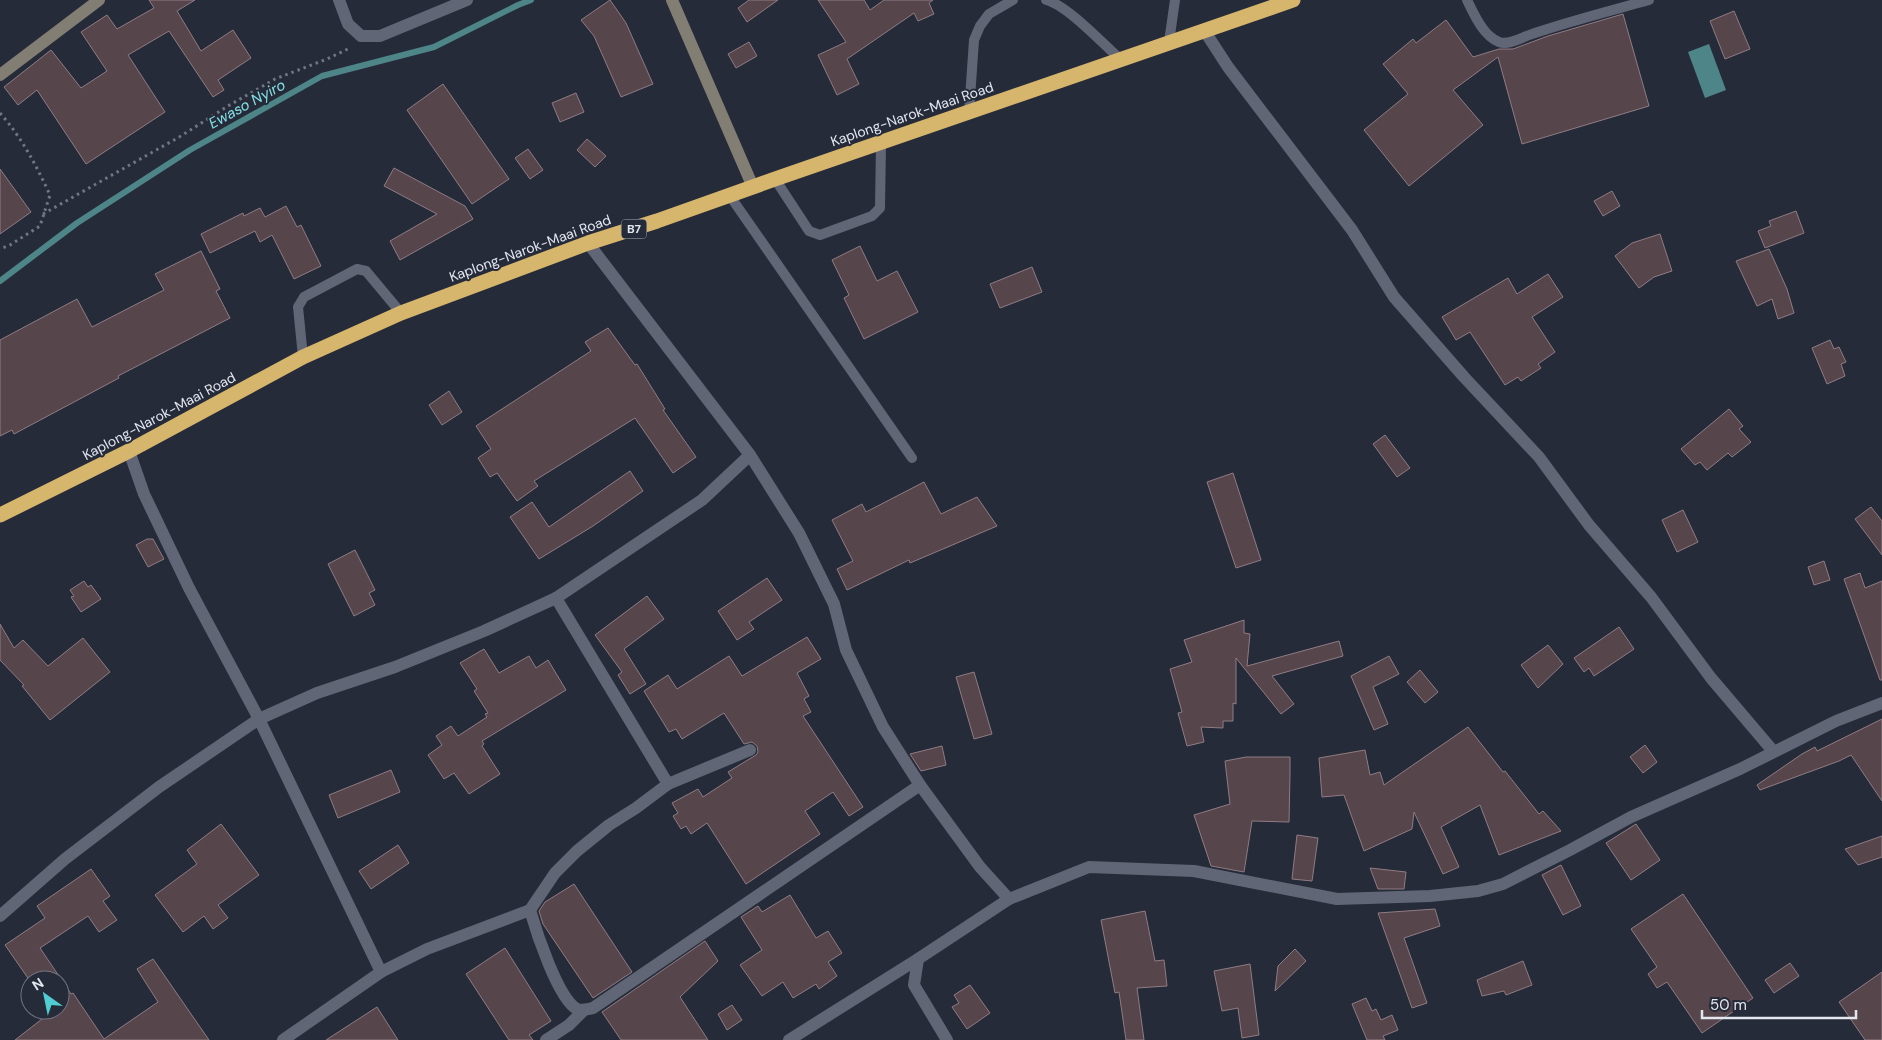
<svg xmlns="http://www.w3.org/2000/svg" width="1882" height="1040" font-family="'DM Sans',sans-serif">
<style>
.water{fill:#4e8588}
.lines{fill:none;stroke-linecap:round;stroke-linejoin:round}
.stream{stroke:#4e8588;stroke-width:6}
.building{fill:#57454c;stroke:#8f7c83}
.path{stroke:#727682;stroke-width:3;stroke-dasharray:2.5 4;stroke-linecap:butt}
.lane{stroke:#606676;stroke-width:10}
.street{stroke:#606676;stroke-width:12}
.secondary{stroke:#837e73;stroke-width:12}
.highway{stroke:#d6b56c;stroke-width:15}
.labels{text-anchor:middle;stroke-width:4;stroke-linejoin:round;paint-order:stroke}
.shield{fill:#262b39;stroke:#aaaeb8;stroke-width:1}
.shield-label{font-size:12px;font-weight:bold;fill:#e2e6ef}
.street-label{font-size:14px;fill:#e2e6ef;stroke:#262b39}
.water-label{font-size:15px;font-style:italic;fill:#83e0e5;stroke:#262b39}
</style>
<rect width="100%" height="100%" fill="#262b39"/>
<path class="water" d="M 1709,44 L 1726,90 L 1705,98 L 1688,52 Z"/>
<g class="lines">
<path class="stream" d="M 0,281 L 77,223 L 190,150 L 322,76 L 434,47 L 518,5 L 531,0"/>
</g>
<g class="building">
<path d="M 149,0 L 195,0 L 177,11 L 201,51 L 233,30 L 251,58 L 218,80 L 224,90 L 213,97 L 169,31 L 128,55 L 165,112 L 86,164 L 37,90 L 18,105 L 4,87 L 51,50 L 81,88 L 107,71 L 81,32 L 107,15 L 117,29 L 154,8 Z"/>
<path d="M 610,0 L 626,23 L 653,84 L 621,97 L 594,36 L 581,20 Z"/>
<path d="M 749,0 L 778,0 L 747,22 L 738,8 Z"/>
<path d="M 818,0 L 864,0 L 870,10 L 884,0 L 933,0 L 929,3 L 934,14 L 918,21 L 914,13 L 847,59 L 859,84 L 837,95 L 818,55 L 846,42 Z"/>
<path d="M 1734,11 L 1750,49 L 1725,59 L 1710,21 Z"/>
<path d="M 1623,14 L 1649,106 L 1522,144 L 1498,57 L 1453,90 L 1483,125 L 1409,186 L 1364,130 L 1408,94 L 1383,64 L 1413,39 L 1416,43 L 1446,20 L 1473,57 L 1499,49 L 1513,49 L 1548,36 Z"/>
<path d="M 749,42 L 757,56 L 736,68 L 728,54 Z"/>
<path d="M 443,84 L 509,179 L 472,204 L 407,110 Z"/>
<path d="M 576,93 L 584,112 L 560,122 L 552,103 Z"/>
<path d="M 587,139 L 606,156 L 595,167 L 577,150 Z"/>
<path d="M 528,149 L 543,170 L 530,179 L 515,158 Z"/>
<path d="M 394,168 L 465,206 L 473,219 L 400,260 L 390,241 L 437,214 L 384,186 Z"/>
<path d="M 0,169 L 31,212 L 0,234 Z"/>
<path d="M 1612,191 L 1620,206 L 1603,216 L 1594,201 Z"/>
<path d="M 286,206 L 297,227 L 301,225 L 321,266 L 294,279 L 272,235 L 260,242 L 255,231 L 210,253 L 201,234 L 243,213 L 244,216 L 260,208 L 265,217 Z"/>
<path d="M 1796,211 L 1804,233 L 1765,248 L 1758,231 L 1771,226 L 1769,221 Z"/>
<path d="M 1660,234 L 1672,271 L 1654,277 L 1639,288 L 1615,256 L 1632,243 Z"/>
<path d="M 860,246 L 877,281 L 897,271 L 918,312 L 864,339 L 844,298 L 849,295 L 832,260 Z"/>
<path d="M 1769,249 L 1787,289 L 1794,313 L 1778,319 L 1772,299 L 1757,306 L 1736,261 Z"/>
<path d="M 201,251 L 220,289 L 216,291 L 230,318 L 118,376 L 119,378 L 14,434 L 12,430 L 0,436 L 0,340 L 77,299 L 92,327 L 164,290 L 155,274 Z"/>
<path d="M 1032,267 L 1042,292 L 1000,308 L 990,284 Z"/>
<path d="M 1548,274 L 1563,297 L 1532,317 L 1555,352 L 1538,364 L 1541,368 L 1521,381 L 1518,377 L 1505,385 L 1470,332 L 1456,340 L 1442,317 L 1508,278 L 1517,294 Z"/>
<path d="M 608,328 L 635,365 L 637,364 L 665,409 L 663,410 L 696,457 L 673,473 L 635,418 L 534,481 L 538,486 L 517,501 L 497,473 L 490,477 L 478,458 L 491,449 L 476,426 L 591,351 L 585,342 Z"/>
<path d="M 1830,340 L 1834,349 L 1839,347 L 1846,362 L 1841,364 L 1845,376 L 1827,384 L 1812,348 Z"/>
<path d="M 449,391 L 462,412 L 442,425 L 429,405 Z"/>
<path d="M 1729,409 L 1743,426 L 1739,429 L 1751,442 L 1732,457 L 1728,453 L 1707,470 L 1700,462 L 1695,465 L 1681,449 Z"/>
<path d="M 1385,435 L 1410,468 L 1397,477 L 1373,444 Z"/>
<path d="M 630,471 L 643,491 L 593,526 L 539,559 L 510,517 L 532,502 L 549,527 Z"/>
<path d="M 1233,473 L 1261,560 L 1236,568 L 1207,482 Z"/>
<path d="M 924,482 L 941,514 L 977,497 L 997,526 L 910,563 L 909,560 L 847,590 L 837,569 L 853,561 L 832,520 L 862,504 L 866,512 Z"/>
<path d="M 1871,507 L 1882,521 L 1882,555 L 1855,519 Z"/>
<path d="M 1683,510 L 1698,542 L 1677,552 L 1662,520 Z"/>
<path d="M 147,539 L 153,539 L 164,559 L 148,567 L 136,545 Z"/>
<path d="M 355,550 L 375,590 L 369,593 L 375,605 L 354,616 L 328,564 Z"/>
<path d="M 1824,561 L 1830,580 L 1814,585 L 1808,567 Z"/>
<path d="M 1860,573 L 1865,588 L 1882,581 L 1882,680 L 1880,680 L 1844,579 Z"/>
<path d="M 767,578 L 782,600 L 749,622 L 754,629 L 737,640 L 718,611 Z"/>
<path d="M 84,581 L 88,587 L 91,585 L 101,599 L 81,612 L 71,597 L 74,596 L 70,590 Z"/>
<path d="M 647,596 L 664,619 L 624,649 L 646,684 L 630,694 L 618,675 L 622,672 L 595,635 Z"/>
<path d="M 1244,620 L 1244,633 L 1250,634 L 1247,666 L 1339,641 L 1343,656 L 1272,676 L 1294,704 L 1281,714 L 1236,658 L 1236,704 L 1233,703 L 1233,721 L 1223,721 L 1223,728 L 1201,727 L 1204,742 L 1187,746 L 1178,713 L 1182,712 L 1170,669 L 1192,662 L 1184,640 Z"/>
<path d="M 0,624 L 14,648 L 23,640 L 48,666 L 83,638 L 110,672 L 50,720 L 22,686 L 24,685 L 0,660 Z"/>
<path d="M 1619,627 L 1634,649 L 1594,676 L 1589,668 L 1584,672 L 1574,658 Z"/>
<path d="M 807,637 L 821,659 L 797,673 L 809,696 L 804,699 L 811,712 L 803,716 L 863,807 L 849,816 L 833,792 L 805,811 L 820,834 L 746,884 L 707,823 L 691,834 L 686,826 L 681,829 L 673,816 L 678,813 L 672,803 L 698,789 L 703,797 L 732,778 L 728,772 L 756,755 L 758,752 L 757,746 L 752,742 L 744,744 L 724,713 L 682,739 L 676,729 L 669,732 L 644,691 L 668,675 L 677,689 L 729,656 L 742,676 Z"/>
<path d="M 1548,645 L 1563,664 L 1538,688 L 1521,665 Z"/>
<path d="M 484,649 L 499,673 L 529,656 L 536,668 L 548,660 L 566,690 L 482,741 L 484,744 L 482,746 L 500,774 L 469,794 L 454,773 L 444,779 L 428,755 L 442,745 L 436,736 L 451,726 L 458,736 L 487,717 L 485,714 L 488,713 L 474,691 L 477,689 L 460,663 Z"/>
<path d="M 1389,656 L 1399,674 L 1373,687 L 1388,724 L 1374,730 L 1351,676 Z"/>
<path d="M 1420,670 L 1438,692 L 1425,703 L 1407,682 Z"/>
<path d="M 974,672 L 992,734 L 974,739 L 956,677 Z"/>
<path d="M 1882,719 L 1882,801 L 1851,755 L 1839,761 L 1760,790 L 1757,785 L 1802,754 L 1815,747 L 1817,751 Z"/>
<path d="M 1468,727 L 1503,772 L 1505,771 L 1539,814 L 1543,811 L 1561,831 L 1499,855 L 1480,805 L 1441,827 L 1459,867 L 1443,874 L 1414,812 L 1412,829 L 1364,851 L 1344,795 L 1322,797 L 1319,758 L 1365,750 L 1370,775 L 1380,772 L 1384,785 Z"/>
<path d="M 1645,745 L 1657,762 L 1643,773 L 1630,757 Z"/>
<path d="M 942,746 L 946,765 L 921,771 L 910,754 Z"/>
<path d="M 1246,757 L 1290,757 L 1290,773 L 1289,822 L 1252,821 L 1244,872 L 1211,866 L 1194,815 L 1230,804 L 1225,761 Z"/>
<path d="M 391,770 L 400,792 L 338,818 L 329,795 Z"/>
<path d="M 221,824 L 259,875 L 218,905 L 228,918 L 213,929 L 204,916 L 183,932 L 155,895 L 197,864 L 187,850 Z"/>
<path d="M 1636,824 L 1660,860 L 1631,880 L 1606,843 Z"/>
<path d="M 1297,835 L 1318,838 L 1312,881 L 1292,879 Z"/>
<path d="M 1882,836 L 1882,857 L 1858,865 L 1845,849 Z"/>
<path d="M 398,845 L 409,863 L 371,889 L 359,871 Z"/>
<path d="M 1561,865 L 1581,906 L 1563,915 L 1542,875 Z"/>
<path d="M 1370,868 L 1406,872 L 1404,889 L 1378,889 Z"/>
<path d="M 91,869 L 110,896 L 103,901 L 117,920 L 99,932 L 88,916 L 40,948 L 71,994 L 73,993 L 104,1039 L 158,1002 L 137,969 L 153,959 L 209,1040 L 15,1040 L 51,1012 L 50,1010 L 60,1010 L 60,980 L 30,980 L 30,981 L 5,945 L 45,918 L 37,906 Z"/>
<path d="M 574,884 L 632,972 L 593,998 L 543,924 L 539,911 L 545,902 Z"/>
<path d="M 1683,894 L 1753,998 L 1702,1033 L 1667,982 L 1657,988 L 1648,974 L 1657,967 L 1631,929 Z"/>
<path d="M 790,895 L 816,938 L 828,931 L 842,953 L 828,962 L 837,976 L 819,989 L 816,984 L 793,998 L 783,982 L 762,996 L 740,965 L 762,950 L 741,917 L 758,906 L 762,912 Z"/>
<path d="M 1435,909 L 1440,926 L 1404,938 L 1427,1003 L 1412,1008 L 1378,913 Z"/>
<path d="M 1145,911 L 1155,961 L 1164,960 L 1167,986 L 1137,988 L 1144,1040 L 1126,1040 L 1119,992 L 1115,993 L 1101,920 Z"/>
<path d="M 705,941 L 718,961 L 680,997 L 708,1040 L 621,1040 L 602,1012 Z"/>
<path d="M 505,948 L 551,1021 L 529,1035 L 533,1040 L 509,1040 L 466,974 Z"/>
<path d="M 1295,949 L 1306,961 L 1275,991 L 1278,966 Z"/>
<path d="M 1523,961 L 1532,985 L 1506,995 L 1504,991 L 1482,996 L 1477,980 Z"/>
<path d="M 1790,963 L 1799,976 L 1774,993 L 1765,980 Z"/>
<path d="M 1250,964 L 1259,1035 L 1242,1038 L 1238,1008 L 1222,1011 L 1214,971 Z"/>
<path d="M 1882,972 L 1882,1040 L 1865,1040 L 1839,1002 Z"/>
<path d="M 970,985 L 990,1013 L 967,1029 L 952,1007 L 959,1003 L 954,995 Z"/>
<path d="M 1366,998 L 1372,1011 L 1376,1009 L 1381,1020 L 1392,1015 L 1398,1030 L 1383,1036 L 1385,1040 L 1367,1040 L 1352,1004 Z"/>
<path d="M 732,1005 L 742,1020 L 727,1030 L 718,1014 Z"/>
<path d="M 377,1007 L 398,1040 L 326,1040 Z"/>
</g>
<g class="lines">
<g class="path">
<path d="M 0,113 C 22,138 36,165 50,195 L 40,226 L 10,245 L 0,249"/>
<path d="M 43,214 L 181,136 L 228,106 L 275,79 L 327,59 L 350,48"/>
</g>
<g class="lane">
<path d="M 1046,0 C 1067,5 1103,44 1120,59"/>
<path d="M 1467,0 C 1474,14 1483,36 1499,42 C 1509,46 1522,37 1532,34 C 1570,21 1610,11 1649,0"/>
<path d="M 1169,42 L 1175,0"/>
<path d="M 969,113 L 974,40 L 980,26 L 989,14 L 1013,0"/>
<path d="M 775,179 L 809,231 L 820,235 L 872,216 L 880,208 L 881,143"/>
<path d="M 730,196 L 912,458"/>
<path d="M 303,357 L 298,307 L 304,297 L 357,269 L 366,271 L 401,313"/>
</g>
<g class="street">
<path d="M 339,0 L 348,24 L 361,36 L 380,36 L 467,0"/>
<path d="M 1204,30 L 1228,67 L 1352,230 L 1394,297 L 1464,377 L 1539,457 L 1589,525 L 1651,597 L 1711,678 L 1773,751"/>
<path d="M 588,243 L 750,455 L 799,533 L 834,604 L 846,650 L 883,727 L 920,785 L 980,867 L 1009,899"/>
<path d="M 129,451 L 144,494 L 189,588 L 259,719 L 381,972 L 283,1040"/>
<path d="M 556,598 L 668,784"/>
<path d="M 530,910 L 555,873 L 577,851 L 609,825 L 636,808 L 668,784 L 750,750"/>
<path d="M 0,916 L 65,859 L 159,787 L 259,719 L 317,693 L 395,667 L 484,631 L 556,598 L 702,500 L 750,455"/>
<path d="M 381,972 L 427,949 L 530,910 C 536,931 558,999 577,1009 C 582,1011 588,1009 593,1008 L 920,785"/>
<path d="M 546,1040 L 569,1025 L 584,1010"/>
<path d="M 789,1040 L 918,959"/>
<path d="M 947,1040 L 914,985 L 918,959 L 1009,899 L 1089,867 L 1194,871 L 1337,899 L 1430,896 L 1478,891 L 1503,884 L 1570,850 L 1631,817 L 1740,769 L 1836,721 L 1882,703"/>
</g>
<g class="secondary">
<path d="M 672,0 L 753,187"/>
<path d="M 0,75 L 99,0"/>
</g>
<path class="highway" d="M 0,515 L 129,451 L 303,357 L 401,313 L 588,243 L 657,221 L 775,179 L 1293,0"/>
</g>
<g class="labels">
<rect class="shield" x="621.5" y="219.5" width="25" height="19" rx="4"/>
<g class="shield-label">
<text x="634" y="233">B7</text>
</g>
<g class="street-label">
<text transform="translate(912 114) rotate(-19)" y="5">Kaplong-Narok-Maai Road</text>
<text transform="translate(530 248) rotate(-20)" y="5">Kaplong-Narok-Maai Road</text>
<text transform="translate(159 416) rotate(-28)" y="5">Kaplong-Narok-Maai Road</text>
</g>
<g class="water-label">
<text transform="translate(247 104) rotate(-29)" y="5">Ewaso Nyiro</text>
</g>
</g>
<g transform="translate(45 995) rotate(327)"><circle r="24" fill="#262b39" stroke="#717682"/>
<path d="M0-4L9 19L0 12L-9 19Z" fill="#51ccd3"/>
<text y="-8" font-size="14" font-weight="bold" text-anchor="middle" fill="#e2e6ef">N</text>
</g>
<path d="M1702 1010v8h154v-8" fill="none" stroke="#e2e6ef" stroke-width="2.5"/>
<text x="1710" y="1010" font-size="15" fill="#e2e6ef" stroke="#262b39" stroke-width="4" paint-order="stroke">50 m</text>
</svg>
